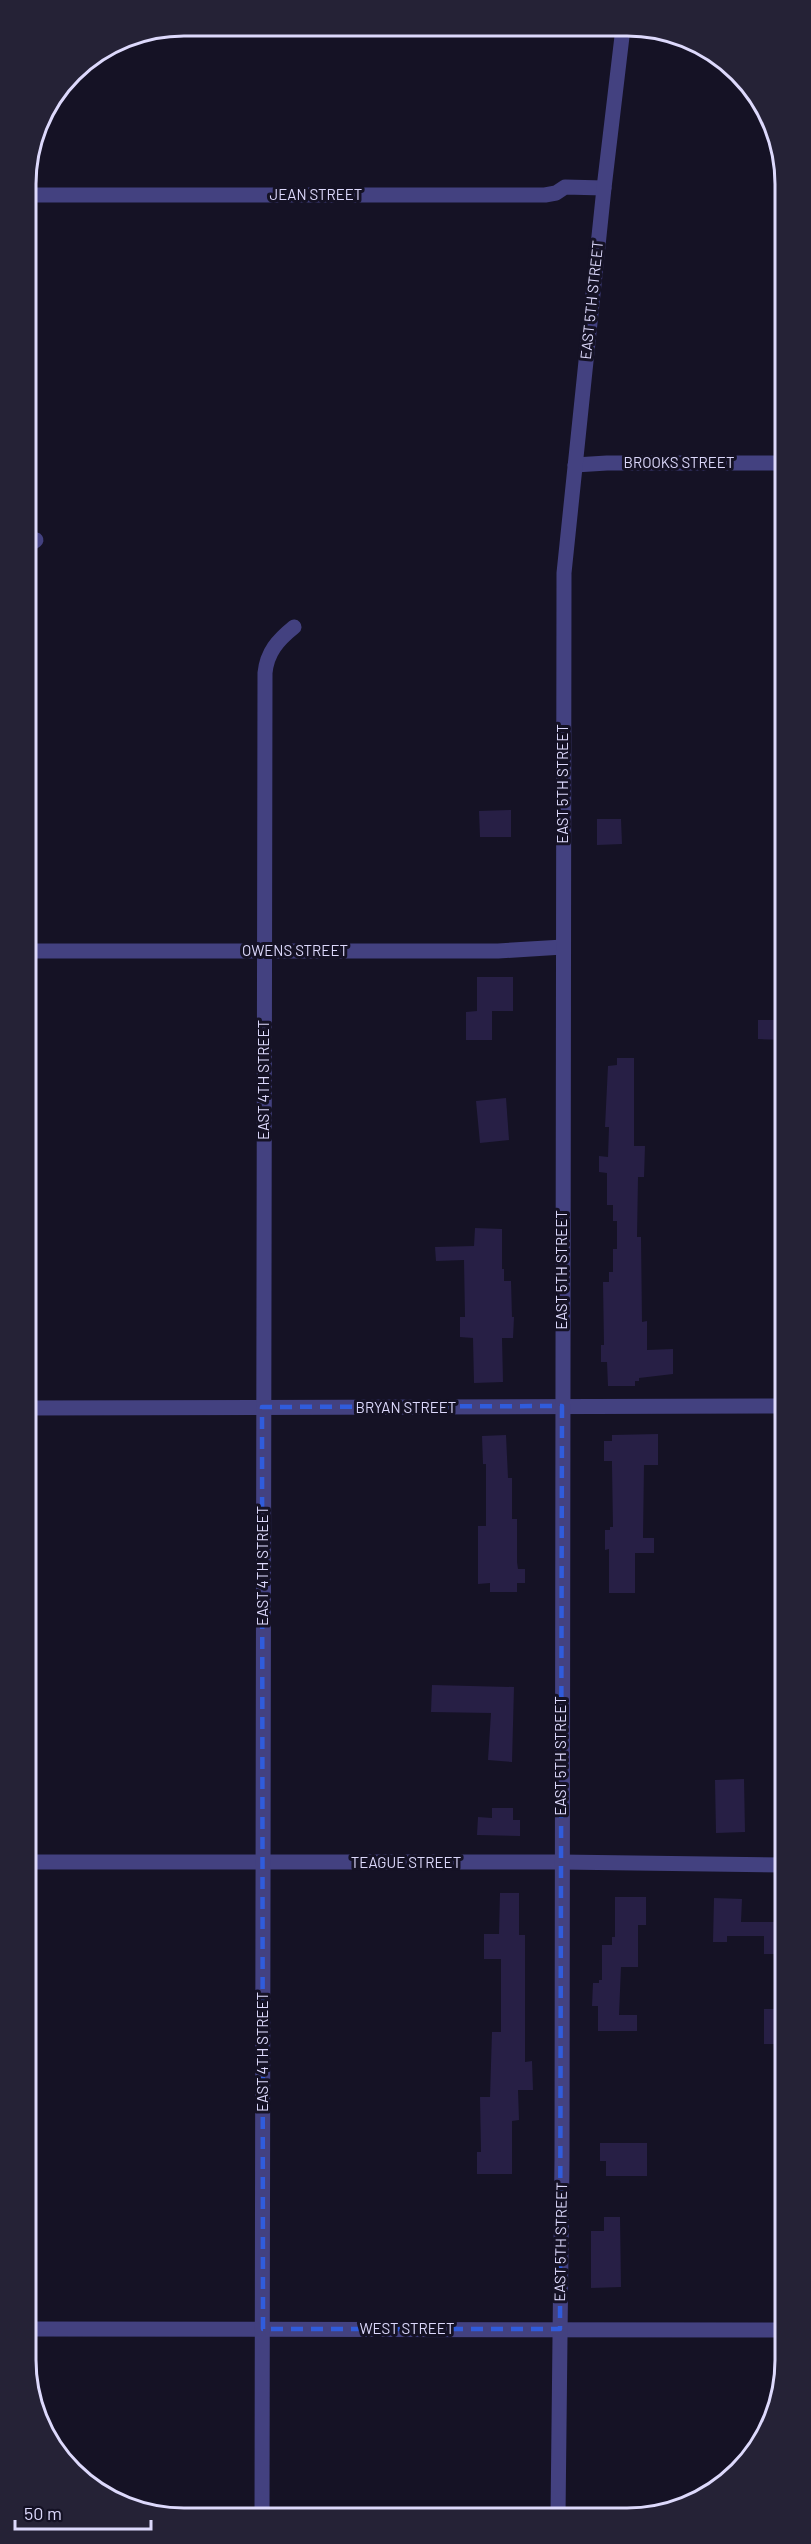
<svg xmlns="http://www.w3.org/2000/svg" width="811" height="2544" font-family="Barlow,sans-serif">
<style>
.building{fill:#271f45}
.lines{fill:none;stroke-linecap:round;stroke-linejoin:round}
.minor{stroke:#434180;stroke-width:15}
.marked{fill:none;stroke:#305cdc;stroke-width:4.5;stroke-dasharray:12 8;stroke-linejoin:round}
.labels{text-anchor:middle;stroke-width:6;stroke-linejoin:round;paint-order:stroke}
.street-label{font-size:15px;fill:#ddd9fc;stroke:#151225}
.rim{fill:none;stroke:#ddd9fc;stroke-width:3}
</style>
<rect width="100%" height="100%" fill="#151225"/>
<g class="building">
<path d="M 511,810 L 511,837 L 480,837 L 479,811 Z"/>
<path d="M 597,819 L 621,819 L 622,844 L 597,845 Z"/>
<path d="M 477,977 L 513,977 L 513,1011 L 492,1011 L 492,1040 L 466,1040 L 466,1012 L 477,1011 Z"/>
<path d="M 758,1020 L 784,1020 L 784,1040 L 758,1039 Z"/>
<path d="M 617,1058 L 634,1058 L 634,1146 L 645,1146 L 644,1177 L 638,1177 L 637,1237 L 641,1237 L 642,1322 L 647,1321 L 647,1350 L 673,1349 L 673,1374 L 639,1378 L 639,1381 L 635,1381 L 635,1386 L 608,1386 L 607,1362 L 601,1362 L 601,1345 L 604,1345 L 603,1282 L 609,1282 L 609,1272 L 613,1272 L 613,1249 L 617,1249 L 617,1221 L 613,1221 L 613,1205 L 607,1205 L 607,1173 L 599,1172 L 599,1156 L 608,1157 L 609,1127 L 605,1127 L 608,1066 L 617,1065 Z"/>
<path d="M 506,1098 L 509,1140 L 480,1143 L 476,1101 Z"/>
<path d="M 475,1228 L 502,1229 L 502,1269 L 504,1269 L 504,1281 L 511,1281 L 512,1317 L 514,1317 L 513,1338 L 502,1338 L 503,1382 L 474,1383 L 473,1338 L 460,1337 L 460,1317 L 465,1317 L 464,1260 L 436,1261 L 435,1247 L 474,1246 Z"/>
<path d="M 658,1434 L 658,1465 L 644,1465 L 643,1538 L 654,1538 L 654,1553 L 635,1553 L 635,1593 L 609,1593 L 609,1549 L 605,1550 L 605,1530 L 610,1530 L 610,1527 L 613,1527 L 612,1466 L 612,1461 L 604,1461 L 604,1441 L 612,1441 L 612,1435 Z"/>
<path d="M 506,1435 L 508,1478 L 512,1478 L 512,1519 L 517,1519 L 517,1562 L 518,1569 L 525,1569 L 525,1583 L 517,1583 L 517,1592 L 490,1592 L 490,1583 L 478,1584 L 478,1526 L 486,1526 L 486,1464 L 483,1464 L 482,1436 Z"/>
<path d="M 432,1685 L 514,1687 L 512,1762 L 488,1760 L 491,1713 L 431,1712 Z"/>
<path d="M 744,1779 L 745,1832 L 716,1833 L 715,1780 Z"/>
<path d="M 492,1808 L 513,1808 L 513,1820 L 520,1820 L 520,1836 L 477,1835 L 478,1817 L 492,1818 Z"/>
<path d="M 500,1893 L 519,1893 L 519,1935 L 525,1935 L 525,2062 L 532,2061 L 533,2090 L 518,2090 L 519,2120 L 512,2121 L 512,2174 L 477,2174 L 477,2152 L 481,2152 L 480,2097 L 490,2097 L 492,2032 L 501,2032 L 501,1959 L 484,1959 L 484,1934 L 499,1934 Z"/>
<path d="M 615,1897 L 646,1897 L 646,1925 L 638,1925 L 638,1967 L 621,1967 L 619,2015 L 637,2015 L 637,2031 L 598,2031 L 598,2006 L 592,2006 L 593,1983 L 599,1983 L 599,1980 L 602,1980 L 602,1945 L 612,1945 L 612,1937 L 615,1937 Z"/>
<path d="M 714,1898 L 742,1899 L 741,1922 L 785,1922 L 785,1954 L 764,1954 L 764,1936 L 727,1936 L 727,1942 L 713,1942 Z"/>
<path d="M 764,2009 L 783,2009 L 785,2044 L 764,2044 Z"/>
<path d="M 600,2143 L 647,2143 L 647,2176 L 606,2176 L 606,2161 L 600,2161 Z"/>
<path d="M 604,2217 L 620,2217 L 621,2287 L 591,2288 L 591,2231 L 604,2231 Z"/>
</g>
<g class="lines">
<g class="minor">
<path d="M 26,195 L 545,195 L 556,193 L 565,187 L 604,188"/>
<path d="M 575,465 L 607,463 L 783,463"/>
<path d="M 26,547 L 36,540"/>
<path d="M 27,951 L 498,951 L 563,947"/>
<path d="M 27,1408 L 784,1406"/>
<path d="M 28,1862 L 561,1862 L 785,1865"/>
<path d="M 28,2329 L 785,2330"/>
<path d="M 262,2516 L 265,673 C 267,652 278,640 294,627"/>
<path d="M 558,2516 L 562,2159 L 564,573 L 604,188 L 623,28"/>
</g>
</g>
<path class="marked" d="M 562,1406 L 560,2329 L 263,2329 L 262,1407 Z"/>
<g class="labels">
<g class="street-label">
<text x="316" y="200">JEAN STREET</text>
<text transform="translate(592 300) rotate(-84)" y="5">EAST 5TH STREET</text>
<text x="679" y="468">BROOKS STREET</text>
<text transform="translate(563 784) rotate(-90)" y="5">EAST 5TH STREET</text>
<text x="295" y="956">OWENS STREET</text>
<text transform="translate(264 1080) rotate(-90)" y="5">EAST 4TH STREET</text>
<text transform="translate(562 1270) rotate(-90)" y="5">EAST 5TH STREET</text>
<text x="406" y="1413">BRYAN STREET</text>
<text transform="translate(263 1566) rotate(-90)" y="5">EAST 4TH STREET</text>
<text transform="translate(561 1756) rotate(-90)" y="5">EAST 5TH STREET</text>
<text x="406" y="1868">TEAGUE STREET</text>
<text transform="translate(263 2052) rotate(-90)" y="5">EAST 4TH STREET</text>
<text transform="translate(561 2242) rotate(-89)" y="5">EAST 5TH STREET</text>
<text x="407" y="2334">WEST STREET</text>
</g>
</g>
<path d="M0 0H811V2544H0ZM184 36H627A148 148 0 0 1 775 184V2360A148 148 0 0 1 627 2508H184A148 148 0 0 1 36 2360V184A148 148 0 0 1 184 36Z" fill="#252236" fill-rule="evenodd"/>
<path class="rim" d="M184 36H627A148 148 0 0 1 775 184V2360A148 148 0 0 1 627 2508H184A148 148 0 0 1 36 2360V184A148 148 0 0 1 184 36Z"/>
<path d="M15 2520v9h136v-9" fill="none" stroke="#ddd9fc" stroke-width="3"/>
<text x="24" y="2520" font-size="18" fill="#ddd9fc" stroke="#151225" stroke-width="4.5" paint-order="stroke">50 m</text>
</svg>
